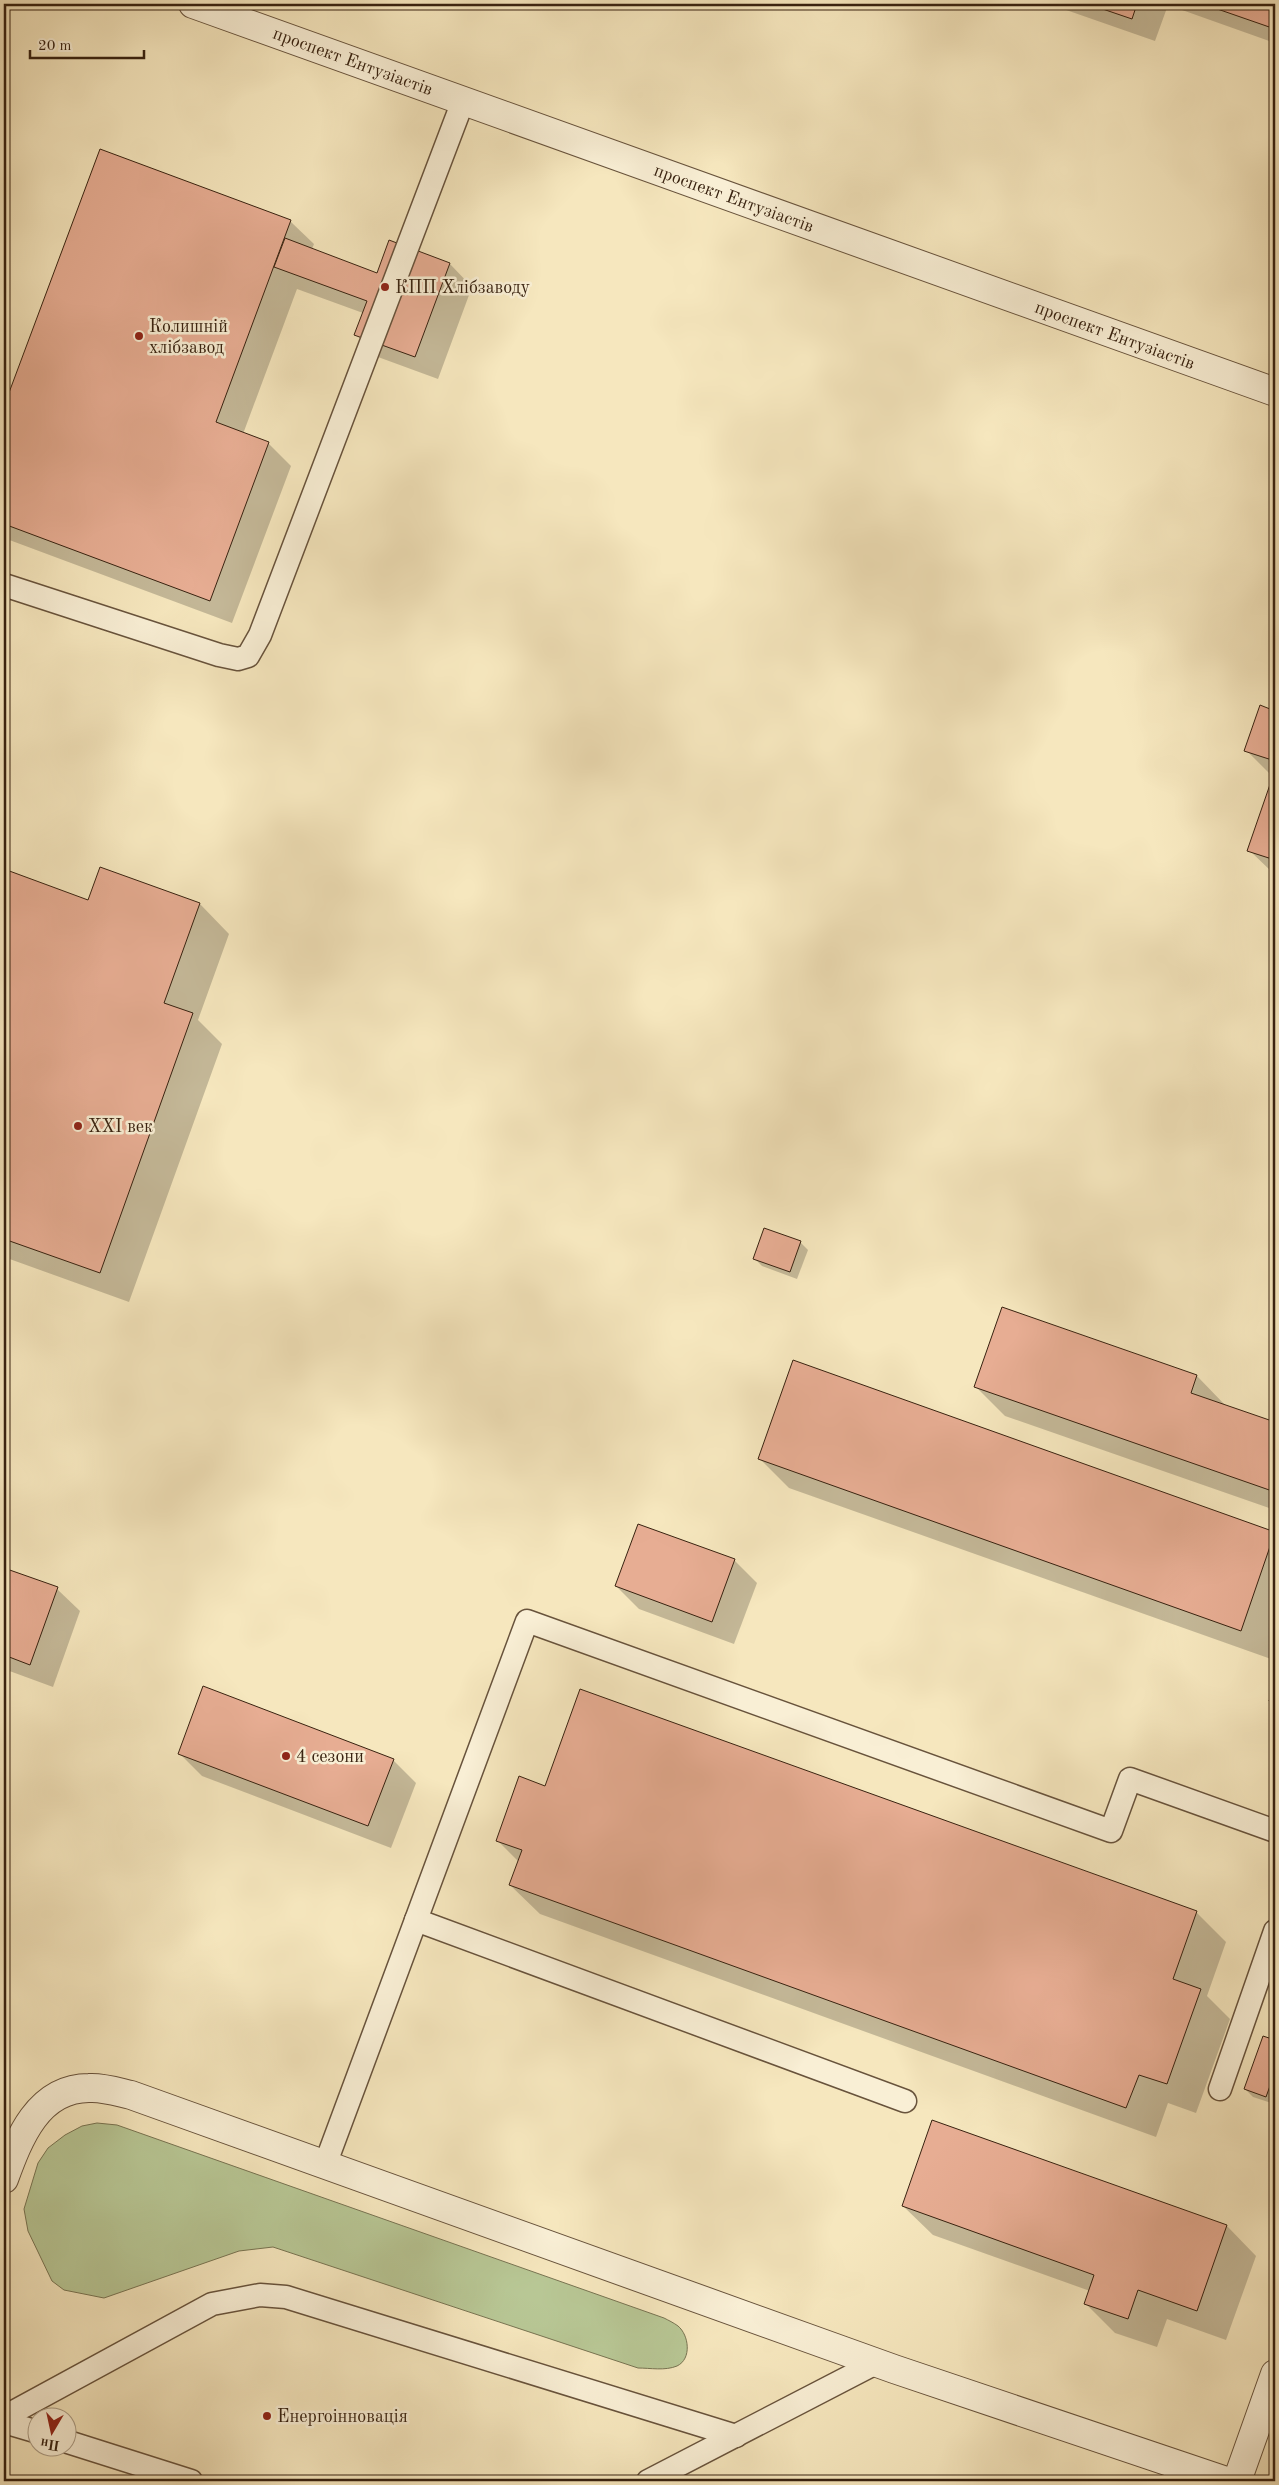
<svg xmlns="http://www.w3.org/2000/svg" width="1279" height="2485" font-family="'Old Standard TT',serif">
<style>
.green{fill:#b8c795;stroke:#787452}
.shadow{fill:#0003}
.building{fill:#e7ad93;stroke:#382210}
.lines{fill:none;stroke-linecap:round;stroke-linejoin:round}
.service-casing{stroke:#68533c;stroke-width:25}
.tertiary-casing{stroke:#68533c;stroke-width:30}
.service{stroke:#f9efd5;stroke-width:22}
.tertiary{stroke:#f9efd5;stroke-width:28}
.poi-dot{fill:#8f2418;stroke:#f9efd5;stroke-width:2}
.labels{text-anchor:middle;stroke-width:5;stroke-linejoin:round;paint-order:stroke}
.street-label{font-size:18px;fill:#382210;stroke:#f9efd5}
.poi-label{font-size:18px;fill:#382210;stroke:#f9efd5;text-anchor:start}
</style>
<rect width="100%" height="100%" fill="#f6e7be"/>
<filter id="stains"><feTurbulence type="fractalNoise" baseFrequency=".004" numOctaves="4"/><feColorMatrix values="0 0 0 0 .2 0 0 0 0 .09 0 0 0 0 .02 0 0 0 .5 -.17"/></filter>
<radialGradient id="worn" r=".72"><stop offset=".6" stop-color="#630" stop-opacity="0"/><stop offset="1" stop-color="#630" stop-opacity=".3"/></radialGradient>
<path class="green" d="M 97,2123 L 117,2125 L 664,2318 C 668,2320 674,2323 678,2326 C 689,2335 692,2359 677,2366 C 665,2371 650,2368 638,2368 L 273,2247 L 239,2251 L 104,2298 L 64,2290 L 52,2281 L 28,2231 L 24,2209 L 38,2163 L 48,2148 L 65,2135 L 82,2126 Z"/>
<g class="shadow">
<path d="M 1049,4 L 1275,4 L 1275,43 L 1168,5 L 1155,41 Z"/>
<path d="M 100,151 L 291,222 L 314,244 L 312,249 L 378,274 L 450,264 L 472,287 L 438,379 L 378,357 L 356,334 L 363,313 L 297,289 L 243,434 L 268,443 L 291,466 L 232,623 L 4,538 L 4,409 Z"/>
<path d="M 1261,707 L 1275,712 L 1275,875 L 1249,850 L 1275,775 L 1269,773 L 1246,750 Z"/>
<path d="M 4,871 L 89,901 L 200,904 L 229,934 L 198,1020 L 222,1044 L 129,1302 L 4,1257 Z"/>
<path d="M 800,1242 L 808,1250 L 797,1279 L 762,1266 L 755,1259 Z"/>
<path d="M 794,1362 L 1275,1533 L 1275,1646 L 1271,1659 L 789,1488 L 760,1459 Z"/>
<path d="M 1197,1376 L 1226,1406 L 1275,1424 L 1275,1510 L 1005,1416 L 975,1386 Z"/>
<path d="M 734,1560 L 757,1583 L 734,1644 L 639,1609 L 616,1586 Z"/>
<path d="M 4,1569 L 57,1589 L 80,1611 L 53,1687 L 4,1669 Z"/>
<path d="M 581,1690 L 1197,1913 L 1226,1942 L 1207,1996 L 1230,2019 L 1196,2113 L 1168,2103 L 1156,2137 L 540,1914 L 510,1885 L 519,1862 L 498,1841 L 546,1787 Z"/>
<path d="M 179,1753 L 393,1760 L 416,1783 L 391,1848 L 202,1776 Z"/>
<path d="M 1264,2037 L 1275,2042 L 1274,2104 L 1253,2097 L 1245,2089 Z"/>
<path d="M 933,2122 L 1227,2226 L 1256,2256 L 1226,2340 L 1167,2319 L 1157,2347 L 1115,2333 L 1085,2303 L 1090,2291 L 933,2235 L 903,2206 Z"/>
</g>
<g class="building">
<path d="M 1088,4 L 1137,4 L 1132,19 Z"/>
<path d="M 1203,4 L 1275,4 L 1275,29 Z"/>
<path d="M 100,149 L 291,220 L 216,422 L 269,442 L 210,601 L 4,524 L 4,406 Z"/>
<path d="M 285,238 L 377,273 L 389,240 L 450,263 L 415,357 L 354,335 L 367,301 L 274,267 Z"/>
<path d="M 1260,705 L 1275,711 L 1275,761 L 1244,751 Z"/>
<path d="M 1275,770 L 1275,860 L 1247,851 Z"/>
<path d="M 100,867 L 200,903 L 164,1003 L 193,1013 L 100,1273 L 4,1239 L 4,869 L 88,900 Z"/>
<path d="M 764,1228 L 801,1241 L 790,1272 L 753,1259 Z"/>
<path d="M 1002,1307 L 1197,1375 L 1191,1393 L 1275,1422 L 1275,1492 L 974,1387 Z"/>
<path d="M 793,1360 L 1275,1532 L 1241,1631 L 758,1459 Z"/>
<path d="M 638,1524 L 735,1559 L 712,1622 L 615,1586 Z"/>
<path d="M 4,1568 L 58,1587 L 30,1665 L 4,1655 Z"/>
<path d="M 1275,1683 L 1275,1703 L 1269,1701 Z"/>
<path d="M 203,1686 L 394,1759 L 368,1826 L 178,1754 Z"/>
<path d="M 580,1689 L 1197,1911 L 1173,1979 L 1201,1989 L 1167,2084 L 1139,2075 L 1126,2108 L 509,1885 L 522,1850 L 496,1841 L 519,1776 L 545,1786 Z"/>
<path d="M 1263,2036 L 1275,2040 L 1275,2072 L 1266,2097 L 1244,2089 Z"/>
<path d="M 932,2120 L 1227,2225 L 1197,2311 L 1138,2290 L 1128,2319 L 1084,2304 L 1094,2275 L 902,2206 Z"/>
</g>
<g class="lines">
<defs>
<g id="service">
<path d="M 4,585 L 219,655 L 238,659 L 248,656 L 260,635 L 463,101"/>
<path d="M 416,1920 L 527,1621 L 1111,1831 L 1130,1779 L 1275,1831"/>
<path d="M 1220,2089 L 1275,1931"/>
<path d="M 325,2165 L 416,1920 L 905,2101"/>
<path d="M 4,2417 L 212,2304 L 260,2295 L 286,2297 L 736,2436"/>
<path d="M 4,2422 L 38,2432"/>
<path d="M 68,2442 L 191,2481"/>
<path d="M 648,2481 L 876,2363"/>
</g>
<g id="tertiary">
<path d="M 193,4 L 1275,392"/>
<path d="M 4,2179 C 19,2138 38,2088 89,2088 C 103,2087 118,2092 131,2095 L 894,2369 L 1226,2481"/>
<path d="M 1237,2481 L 1275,2374"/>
</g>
</defs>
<use href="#service" class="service-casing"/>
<use href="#tertiary" class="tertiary-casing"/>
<use href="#service" class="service"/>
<use href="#tertiary" class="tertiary"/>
</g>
<g class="poi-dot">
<circle cx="385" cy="287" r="5"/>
<circle cx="139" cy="336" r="5"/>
<circle cx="78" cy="1126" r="5"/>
<circle cx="286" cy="1756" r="5"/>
<circle cx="267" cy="2416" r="5"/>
</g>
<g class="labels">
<g class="street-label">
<text transform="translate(353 61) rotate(20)" y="6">проспект Ентузіастів</text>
<text transform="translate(734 198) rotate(20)" y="6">проспект Ентузіастів</text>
<text transform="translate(1115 335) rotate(20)" y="6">проспект Ентузіастів</text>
</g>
<g class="poi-label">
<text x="395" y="293">КПП Хлібзаводу</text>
<text x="149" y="332">Колишній<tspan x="149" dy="21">хлібзавод</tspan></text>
<text x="88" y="1132">XXI век</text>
<text x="296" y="1762">4 сезони</text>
<text x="277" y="2422">Енергоінновація</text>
</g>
</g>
<rect width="1279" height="2485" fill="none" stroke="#f6e7be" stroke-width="20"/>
<rect x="5" y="5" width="1269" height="2475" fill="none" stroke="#382210" stroke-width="2.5"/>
<rect x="10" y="10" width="1259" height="2465" fill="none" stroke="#382210"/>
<g transform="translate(52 2432) rotate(189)"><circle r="24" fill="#f9efd5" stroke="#ac9d86"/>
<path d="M0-4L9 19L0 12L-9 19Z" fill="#8f2418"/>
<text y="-8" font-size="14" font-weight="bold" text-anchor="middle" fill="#382210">Пн</text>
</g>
<path d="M30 50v8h114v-8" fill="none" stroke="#382210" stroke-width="2.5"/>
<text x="38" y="50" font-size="15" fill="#382210" stroke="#f9efd5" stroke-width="4" paint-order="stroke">20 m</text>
<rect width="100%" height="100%" filter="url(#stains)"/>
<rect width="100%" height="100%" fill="url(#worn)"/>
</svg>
